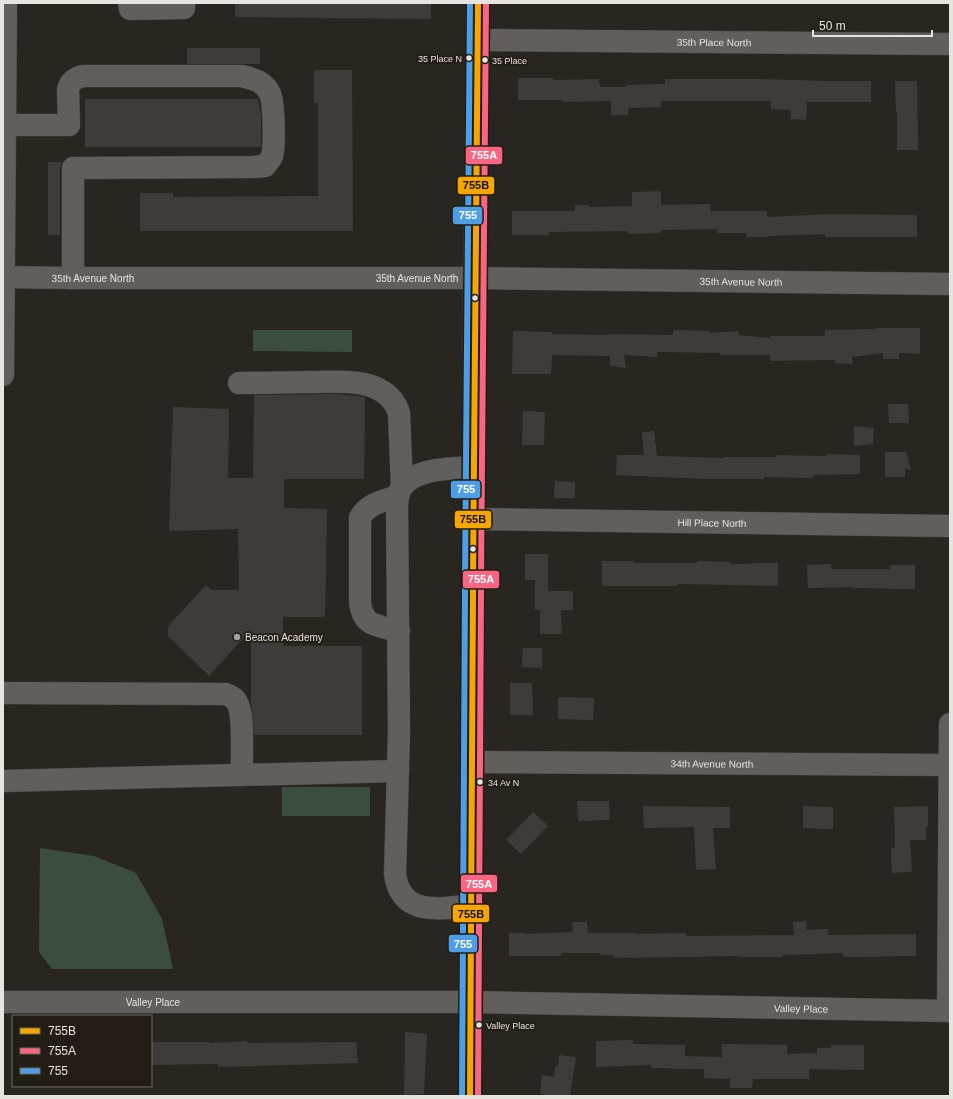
<svg xmlns="http://www.w3.org/2000/svg" width="953" height="1099" font-family="Helvetica,sans-serif">
<style>
.green{fill:#3b4d3f}
.building{fill:#3e3b39}
.lines{fill:none;stroke-linecap:round;stroke-linejoin:round}
.minor-casing{stroke:#44413e;stroke-width:23}
.minor{stroke:#615e5b;stroke-width:22}
.bus-1-casing{stroke:#221d15;stroke-width:9}
.bus-2-casing{stroke:#221d15;stroke-width:9}
.bus-3-casing{stroke:#221d15;stroke-width:9}
.bus-1{stroke:#f7a600;stroke-width:6}
.bus-2{stroke:#fa6682;stroke-width:6}
.bus-3{stroke:#4d9ee5;stroke-width:6}
.bus-dot{fill:#e7e3de;stroke:#221d15;stroke-width:1.5}
.poi-dot{fill:#a4a19c;stroke:#221d15;stroke-width:1.5}
.labels{text-anchor:middle;stroke-width:3.5;stroke-linejoin:round;paint-order:stroke}
.bus-label{font-size:9px;fill:#e7e3de;stroke:#221d15;text-anchor:start}
.street-label{font-size:10px;fill:#e7e3de;stroke:#221d15}
.poi-label{font-size:10px;fill:#e7e3de;stroke:#221d15;text-anchor:start}
.line-badge{stroke:#221d15;stroke-width:1.5}
.badge-label{font-size:11px;text-anchor:middle;font-weight:bold;fill:#fff}
.pale-badge-label{font-size:11px;text-anchor:middle;font-weight:bold;fill:#111}
</style>
<rect width="100%" height="100%" fill="#292622"/>
<g class="green">
<path d="M 253,330 L 352,330 L 352,352 L 253,351 Z"/>
<rect x="282" y="787" width="88" height="29"/>
<path d="M 40,848 L 94,856 L 136,873 L 162,919 L 173,969 L 52,969 L 39,952 Z"/>
</g>
<g class="building">
<path d="M 235,3 L 431,3 L 431,19 L 235,17 Z"/>
<rect x="187" y="48" width="73" height="16"/>
<path d="M 314,70 L 352,70 L 353,231 L 140,231 L 140,193 L 173,193 L 173,197 L 318,196 L 318,103 L 314,103 Z"/>
<path d="M 518,78 L 553,78 L 553,80 L 599,79 L 600,87 L 626,87 L 626,85 L 665,84 L 665,79 L 763,79 L 824,81 L 871,81 L 871,102 L 807,102 L 806,120 L 791,119 L 791,110 L 771,109 L 771,101 L 661,101 L 661,107 L 629,108 L 628,115 L 611,115 L 611,101 L 563,102 L 563,100 L 518,100 Z"/>
<path d="M 895,81 L 917,81 L 918,150 L 897,150 L 897,113 L 896,113 Z"/>
<path d="M 85,99 L 258,99 L 261,115 L 261,147 L 85,147 Z"/>
<path d="M 48,162 L 62,162 L 60,168 L 60,235 L 48,235 Z"/>
<path d="M 661,191 L 661,205 L 710,204 L 710,211 L 767,211 L 767,217 L 830,214 L 917,215 L 917,237 L 825,237 L 825,234 L 767,236 L 767,237 L 746,237 L 746,233 L 717,233 L 717,229 L 661,230 L 661,233 L 628,234 L 628,231 L 549,232 L 549,235 L 512,235 L 512,211 L 575,211 L 575,205 L 589,205 L 589,207 L 632,206 L 632,192 Z"/>
<path d="M 877,328 L 920,328 L 920,354 L 899,353 L 899,359 L 883,359 L 883,353 L 852,357 L 853,364 L 835,363 L 835,360 L 770,361 L 770,355 L 720,355 L 720,353 L 657,352 L 658,357 L 624,355 L 626,368 L 610,366 L 610,356 L 552,355 L 551,374 L 512,374 L 513,331 L 552,332 L 552,334 L 609,335 L 609,334 L 673,335 L 673,330 L 710,331 L 710,333 L 739,331 L 738,335 L 770,338 L 770,336 L 825,336 L 825,330 L 877,329 Z"/>
<path d="M 338,394 L 365,397 L 364,479 L 284,479 L 284,508 L 327,509 L 325,617 L 283,617 L 283,646 L 362,646 L 362,735 L 254,735 L 251,704 L 251,630 L 209,676 L 168,636 L 168,626 L 206,585 L 211,590 L 239,590 L 238,529 L 169,531 L 173,407 L 229,409 L 228,478 L 253,478 L 254,395 Z"/>
<path d="M 888,404 L 908,404 L 909,423 L 889,423 Z"/>
<path d="M 523,411 L 545,412 L 544,445 L 522,445 Z"/>
<path d="M 854,426 L 874,428 L 873,444 L 854,446 Z"/>
<path d="M 654,431 L 657,456 L 724,458 L 724,457 L 776,457 L 776,455 L 826,456 L 826,454 L 860,455 L 860,474 L 813,475 L 813,478 L 764,477 L 764,479 L 707,479 L 616,475 L 617,455 L 644,455 L 642,432 Z"/>
<path d="M 885,452 L 906,452 L 911,470 L 905,468 L 905,477 L 885,477 Z"/>
<path d="M 555,481 L 575,482 L 575,498 L 554,498 Z"/>
<path d="M 525,554 L 548,554 L 548,591 L 573,591 L 573,610 L 561,610 L 562,634 L 540,634 L 540,610 L 535,610 L 535,580 L 525,580 Z"/>
<path d="M 602,561 L 633,561 L 633,563 L 697,563 L 697,561 L 731,562 L 731,564 L 778,563 L 778,586 L 678,584 L 678,586 L 602,586 Z"/>
<path d="M 831,564 L 831,569 L 890,569 L 890,565 L 915,565 L 915,589 L 853,588 L 853,587 L 808,588 L 807,565 Z"/>
<path d="M 523,648 L 542,648 L 542,668 L 522,667 Z"/>
<path d="M 510,683 L 532,683 L 533,715 L 510,715 Z"/>
<path d="M 558,697 L 594,698 L 593,720 L 558,719 Z"/>
<path d="M 577,801 L 609,801 L 610,820 L 578,821 Z"/>
<path d="M 643,806 L 730,807 L 730,828 L 713,828 L 716,869 L 696,870 L 694,827 L 644,828 Z"/>
<path d="M 803,806 L 833,807 L 833,829 L 803,828 Z"/>
<path d="M 928,806 L 928,827 L 926,827 L 926,840 L 910,840 L 912,872 L 892,873 L 891,848 L 895,848 L 894,807 Z"/>
<path d="M 533,812 L 548,826 L 521,854 L 506,840 Z"/>
<path d="M 806,921 L 807,930 L 828,929 L 828,935 L 916,934 L 916,956 L 843,957 L 843,953 L 783,955 L 783,957 L 739,957 L 739,956 L 614,958 L 613,955 L 600,955 L 600,953 L 561,953 L 561,956 L 509,956 L 509,933 L 525,933 L 525,934 L 573,932 L 572,922 L 587,922 L 588,933 L 635,933 L 636,934 L 686,933 L 686,936 L 794,935 L 793,922 Z"/>
<path d="M 405,1032 L 427,1034 L 424,1094 L 404,1095 Z"/>
<path d="M 633,1040 L 633,1044 L 685,1045 L 685,1056 L 722,1057 L 722,1044 L 787,1045 L 787,1054 L 817,1053 L 817,1048 L 831,1048 L 831,1045 L 864,1045 L 864,1070 L 809,1069 L 809,1079 L 753,1079 L 752,1088 L 730,1088 L 730,1079 L 704,1078 L 704,1069 L 651,1068 L 651,1065 L 596,1067 L 596,1041 Z"/>
<path d="M 247,1041 L 247,1043 L 356,1042 L 358,1063 L 218,1067 L 218,1064 L 151,1065 L 151,1042 L 210,1042 L 210,1043 Z"/>
<path d="M 559,1055 L 576,1057 L 570,1096 L 552,1096 L 540,1094 L 542,1075 L 554,1077 L 555,1067 L 558,1066 Z"/>
</g>
<g class="lines">
<defs>
<g id="minor">
<path d="M 129,3 L 130,9 L 184,8 L 184,3"/>
<path id="s1" d="M 478,40 L 950,44"/>
<path d="M 5,125 L 69,125 L 68,90 C 70,81 75,78 83,76 L 242,76 C 254,79 265,82 270,94 C 274,102 275,146 272,156 C 271,159 267,163 265,166 L 252,167 L 73,168 L 73,278"/>
<path id="s2" d="M 3,277 L 73,278 L 474,278 L 950,284"/>
<path d="M 3,375 L 6,3"/>
<path d="M 239,383 C 265,383 290,382 316,382 C 335,382 357,380 374,387 C 386,392 395,400 399,413 L 402,487"/>
<path d="M 398,496 C 383,501 367,504 360,518 L 360,601 C 362,627 377,625 399,631"/>
<path id="s3" d="M 474,519 L 950,526"/>
<path d="M 3,693 L 226,694 C 230,696 234,697 236,701 C 245,712 241,759 242,775"/>
<path id="s4" d="M 473,762 L 950,765"/>
<path d="M 3,781 L 398,771"/>
<path d="M 472,905 C 440,909 401,917 395,874 L 399,732 L 397,506 C 397,499 398,494 401,488 C 414,468 454,468 474,467"/>
<path id="s5" d="M 3,1002 L 471,1002 L 950,1011"/>
<path d="M 948,1011 L 950,724"/>
<path d="M 470,1096 L 473,762 L 474,278 L 478,3"/>
</g>
</defs>
<use href="#minor" class="minor-casing"/>
<use href="#minor" class="minor"/>
<defs>
<path id="bus-1" d="M 470,1096 C 473,732 473,367 478,3"/>
<path id="bus-2" d="M 478,1096 C 481,732 481,367 486,3"/>
<path id="bus-3" d="M 462,1096 C 465,732 465,367 470,3"/>
</defs>
<use href="#bus-1" class="bus-1-casing"/>
<use href="#bus-2" class="bus-2-casing"/>
<use href="#bus-3" class="bus-3-casing"/>
<use href="#bus-1" class="bus-1"/>
<use href="#bus-2" class="bus-2"/>
<use href="#bus-3" class="bus-3"/>
</g>
<g class="bus-dot">
<circle cx="469" cy="58" r="3.5"/>
<circle cx="485" cy="60" r="3.5"/>
<circle cx="475" cy="298" r="3.5"/>
<circle cx="473" cy="549" r="3.5"/>
<circle cx="480" cy="782" r="3.5"/>
<circle cx="479" cy="1025" r="3.5"/>
</g>
<circle class="poi-dot" cx="237" cy="637" r="4"/>
<g class="labels">
<g class="bus-label">
<text x="462" y="62" text-anchor="end">35 Place N</text>
<text x="492" y="64">35 Place</text>
<text x="488" y="786">34 Av N</text>
<text x="486" y="1029">Valley Place</text>
</g>
<g class="street-label">
<text dy="4" stroke="none"><textPath href="#s1" startOffset="236">35th Place North</textPath></text>
<text dy="4" stroke="none"><textPath href="#s2" startOffset="90">35th Avenue North</textPath></text>
<text dy="4" stroke="none"><textPath href="#s2" startOffset="414">35th Avenue North</textPath></text>
<text dy="4" stroke="none"><textPath href="#s2" startOffset="738">35th Avenue North</textPath></text>
<text dy="4" stroke="none"><textPath href="#s3" startOffset="238">Hill Place North</textPath></text>
<text dy="4" stroke="none"><textPath href="#s4" startOffset="239">34th Avenue North</textPath></text>
<text dy="4" stroke="none"><textPath href="#s5" startOffset="150">Valley Place</textPath></text>
<text dy="4" stroke="none"><textPath href="#s5" startOffset="798">Valley Place</textPath></text>
</g>
<g class="poi-label">
<text x="245" y="641">Beacon Academy</text>
</g>
</g>
<g class="line-badge">
<rect x="465" y="146" width="38" height="19" rx="4" fill="#fa6682"/>
<rect x="457" y="176" width="38" height="19" rx="4" fill="#f7a600"/>
<rect x="452" y="206" width="31" height="19" rx="4" fill="#4d9ee5"/>
<rect x="450" y="480" width="31" height="19" rx="4" fill="#4d9ee5"/>
<rect x="454" y="510" width="38" height="19" rx="4" fill="#f7a600"/>
<rect x="462" y="570" width="38" height="19" rx="4" fill="#fa6682"/>
<rect x="460" y="874" width="38" height="19" rx="4" fill="#fa6682"/>
<rect x="452" y="904" width="38" height="19" rx="4" fill="#f7a600"/>
<rect x="448" y="934" width="30" height="19" rx="4" fill="#4d9ee5"/>
</g>
<g class="badge-label">
<text x="484" y="159">755A</text>
<text x="468" y="219">755</text>
<text x="466" y="493">755</text>
<text x="481" y="583">755A</text>
<text x="479" y="888">755A</text>
<text x="463" y="948">755</text>
</g>
<g class="pale-badge-label">
<text x="476" y="189">755B</text>
<text x="473" y="523">755B</text>
<text x="471" y="918">755B</text>
</g>
<rect width="953" height="1099" fill="none" stroke="#e7e3de" stroke-width="8"/>
<rect x="12" y="1015" width="140" height="72" fill="#221d15" stroke="#716c65"/>
<rect x="20" y="1028" width="20" height="6" fill="#f7a600" stroke="#716c65"/>
<text x="48" y="1035" font-size="12" fill="#e7e3de">755B</text>
<rect x="20" y="1048" width="20" height="6" fill="#fa6682" stroke="#716c65"/>
<text x="48" y="1055" font-size="12" fill="#e7e3de">755A</text>
<rect x="20" y="1068" width="20" height="6" fill="#4d9ee5" stroke="#716c65"/>
<text x="48" y="1075" font-size="12" fill="#e7e3de">755</text>
<path d="M813 30v6h119v-6" fill="none" stroke="#e7e3de" stroke-width="2"/>
<text x="819" y="30" font-size="12" fill="#e7e3de" stroke="#221d15" stroke-width="3" paint-order="stroke">50 m</text>
</svg>
